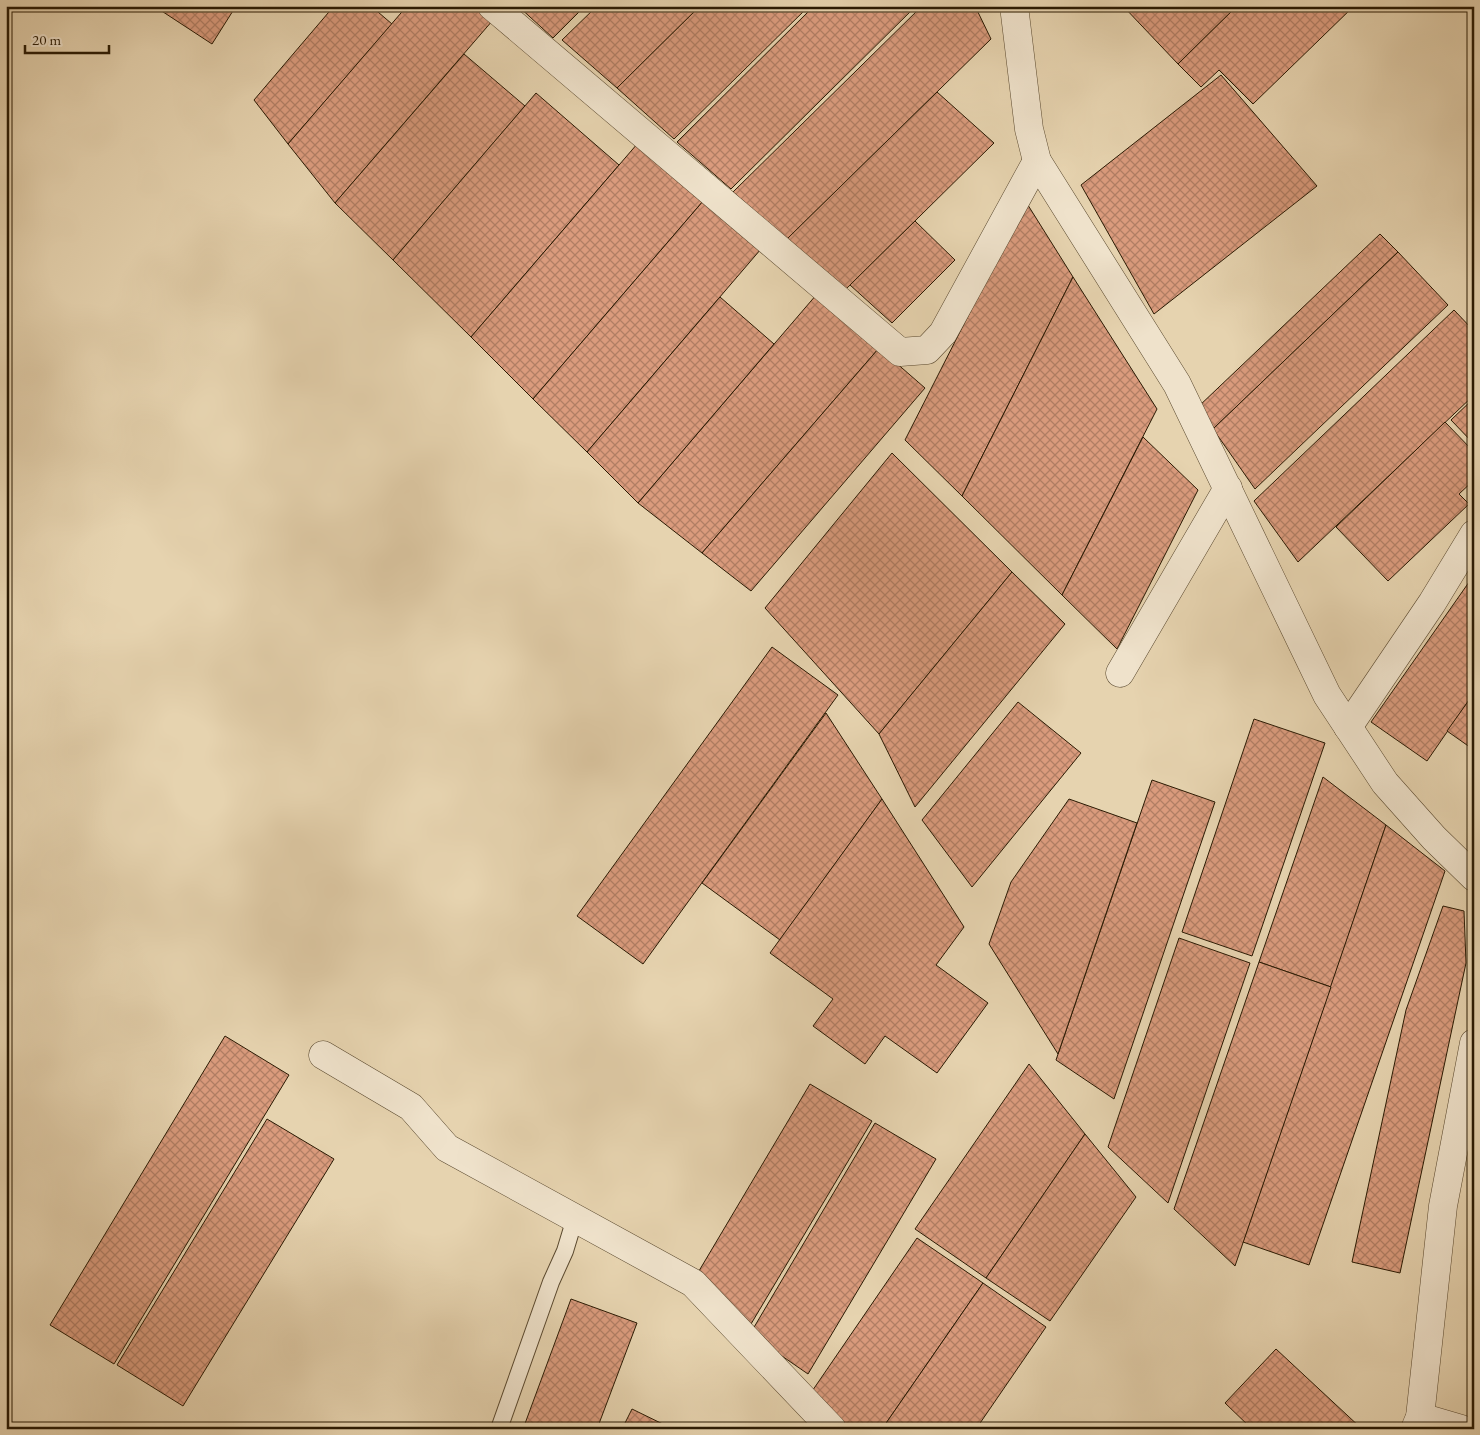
<svg xmlns="http://www.w3.org/2000/svg" width="1480" height="1435" font-family="'EB Garamond',serif">
<style>
.building{fill:url(#building-cross-hatch);stroke:#2a1a03}
.lines{fill:none;stroke-linecap:round;stroke-linejoin:round}
.lane-casing{stroke:#59482e;stroke-width:18}
.street-casing{stroke:#59482e;stroke-width:29}
.lane{stroke:#efe2cb;stroke-width:16}
.street{stroke:#efe2cb;stroke-width:28}
</style>
<defs>
<pattern id="building-cross-hatch" width="8" height="8" patternUnits="userSpaceOnUse" patternTransform="scale(1.25)"><rect width="8" height="8" fill="#da9b7d"/><path d="M0 0l8 8M0 8l8-8" fill="none" stroke="#b17e64"/></pattern>
</defs>
<rect width="100%" height="100%" fill="#e6d3af"/>
<filter id="stains"><feTurbulence type="fractalNoise" baseFrequency=".004" numOctaves="4"/><feColorMatrix values="0 0 0 0 .2 0 0 0 0 .09 0 0 0 0 .02 0 0 0 .5 -.17"/></filter>
<radialGradient id="worn" r=".72"><stop offset=".6" stop-color="#630" stop-opacity="0"/><stop offset="1" stop-color="#630" stop-opacity=".3"/></radialGradient>
<g class="building">
<path d="M 154,6 L 236,6 L 212,44 Z"/>
<path d="M 334,6 L 371,6 L 392,24 L 288,144 L 254,100 Z"/>
<path d="M 407,6 L 477,6 L 493,20 L 335,203 L 288,144 Z"/>
<path d="M 518,6 L 585,6 L 553,38 Z"/>
<path d="M 597,6 L 700,6 L 617,88 L 562,40 Z"/>
<path d="M 700,6 L 809,6 L 674,139 L 617,88 Z"/>
<path d="M 814,6 L 916,6 L 731,189 L 677,142 Z"/>
<path d="M 922,6 L 975,6 L 991,39 L 787,239 L 733,192 Z"/>
<path d="M 1123,6 L 1237,6 L 1178,64 Z"/>
<path d="M 1237,6 L 1354,6 L 1253,104 L 1219,70 L 1201,87 L 1178,64 Z"/>
<path d="M 464,54 L 525,106 L 393,260 L 335,203 Z"/>
<path d="M 1221,75 L 1317,186 L 1154,314 L 1081,185 Z"/>
<path d="M 937,92 L 994,143 L 844,291 L 787,239 Z"/>
<path d="M 536,93 L 619,165 L 471,337 L 393,260 Z"/>
<path d="M 638,143 L 704,200 L 533,399 L 471,337 Z"/>
<path d="M 704,200 L 761,249 L 587,452 L 533,399 Z"/>
<path d="M 1026,202 L 1073,277 L 962,496 L 905,440 Z"/>
<path d="M 915,221 L 955,260 L 892,323 L 850,285 Z"/>
<path d="M 1380,234 L 1398,252 L 1213,429 L 1198,407 Z"/>
<path d="M 1398,252 L 1448,305 L 1255,489 L 1213,429 Z"/>
<path d="M 1073,277 L 1157,409 L 1062,595 L 962,496 Z"/>
<path d="M 817,294 L 879,348 L 702,553 L 638,503 Z"/>
<path d="M 720,297 L 774,344 L 638,503 L 587,452 Z"/>
<path d="M 1454,310 L 1474,331 L 1474,395 L 1298,562 L 1254,501 Z"/>
<path d="M 879,348 L 925,388 L 751,591 L 702,553 Z"/>
<path d="M 1474,398 L 1474,444 L 1451,420 Z"/>
<path d="M 1445,422 L 1474,452 L 1474,480 L 1459,494 L 1469,504 L 1388,581 L 1336,527 Z"/>
<path d="M 1143,437 L 1198,490 L 1117,649 L 1062,595 Z"/>
<path d="M 892,453 L 1012,572 L 879,734 L 765,608 Z"/>
<path d="M 1012,572 L 1065,624 L 915,807 L 879,734 Z"/>
<path d="M 1474,575 L 1474,693 L 1427,761 L 1371,722 Z"/>
<path d="M 772,647 L 838,695 L 643,964 L 577,916 Z"/>
<path d="M 1474,693 L 1474,750 L 1447,731 Z"/>
<path d="M 1018,702 L 1081,753 L 972,887 L 922,820 Z"/>
<path d="M 826,713 L 882,799 L 780,940 L 702,883 Z"/>
<path d="M 1254,719 L 1325,743 L 1252,956 L 1182,932 Z"/>
<path d="M 1323,777 L 1386,825 L 1331,987 L 1259,962 Z"/>
<path d="M 1152,780 L 1215,802 L 1114,1099 L 1056,1060 Z"/>
<path d="M 882,799 L 964,927 L 936,965 L 988,1003 L 937,1073 L 885,1036 L 865,1064 L 813,1026 L 833,999 L 770,953 Z"/>
<path d="M 1069,799 L 1137,823 L 1058,1054 L 989,944 L 1011,882 Z"/>
<path d="M 1386,825 L 1445,871 L 1309,1265 L 1243,1242 Z"/>
<path d="M 1443,906 L 1464,911 L 1466,963 L 1400,1273 L 1352,1262 L 1406,1010 Z"/>
<path d="M 1179,938 L 1250,963 L 1168,1203 L 1108,1147 Z"/>
<path d="M 1259,962 L 1331,987 L 1235,1266 L 1174,1209 Z"/>
<path d="M 225,1036 L 289,1075 L 114,1364 L 50,1325 Z"/>
<path d="M 1029,1064 L 1085,1134 L 986,1278 L 915,1229 Z"/>
<path d="M 810,1084 L 872,1121 L 751,1324 L 693,1281 Z"/>
<path d="M 267,1119 L 334,1159 L 183,1406 L 117,1365 Z"/>
<path d="M 875,1123 L 936,1159 L 808,1374 L 750,1334 Z"/>
<path d="M 1085,1134 L 1136,1197 L 1050,1321 L 986,1278 Z"/>
<path d="M 917,1238 L 983,1283 L 882,1429 L 838,1429 L 806,1400 Z"/>
<path d="M 983,1283 L 1046,1327 L 976,1429 L 882,1429 Z"/>
<path d="M 571,1299 L 637,1323 L 597,1429 L 523,1429 Z"/>
<path d="M 1276,1349 L 1362,1429 L 1252,1429 L 1225,1403 Z"/>
<path d="M 632,1409 L 673,1429 L 622,1429 Z"/>
</g>
<g class="lines">
<defs>
<path id="lane" d="M 499,1429 L 551,1282 L 565,1251 L 575,1218"/>
<g id="street">
<path d="M 492,6 L 900,352 L 927,350 L 943,333 L 1037,161"/>
<path d="M 1014,6 L 1029,129 L 1037,161 L 1177,384 L 1327,695 L 1385,783 L 1434,838 L 1474,877"/>
<path d="M 1120,673 L 1228,488"/>
<path d="M 1348,727 L 1432,603 L 1474,534"/>
<path d="M 323,1055 L 411,1107 L 447,1148 L 693,1283 L 832,1429"/>
<path d="M 1420,1417 L 1461,1429"/>
<path d="M 1415,1429 L 1420,1417 L 1443,1206 L 1474,1043"/>
</g>
</defs>
<use href="#lane" class="lane-casing"/>
<use href="#street" class="street-casing"/>
<use href="#lane" class="lane"/>
<use href="#street" class="street"/>
</g>
<rect width="1480" height="1435" fill="none" stroke="#e6d3af" stroke-width="25"/>
<rect x="8" y="8" width="1465" height="1420" fill="none" stroke="#2a1a03" stroke-width="2.5"/>
<rect x="12" y="12" width="1455" height="1410" fill="none" stroke="#2a1a03"/>
<path d="M25 45v8h84v-8" fill="none" stroke="#2a1a03" stroke-width="2.5"/>
<text x="32" y="45" font-size="15" fill="#2a1a03" stroke="#efe2cb" stroke-width="4" paint-order="stroke">20 m</text>
<rect width="100%" height="100%" filter="url(#stains)"/>
<rect width="100%" height="100%" fill="url(#worn)"/>
</svg>
